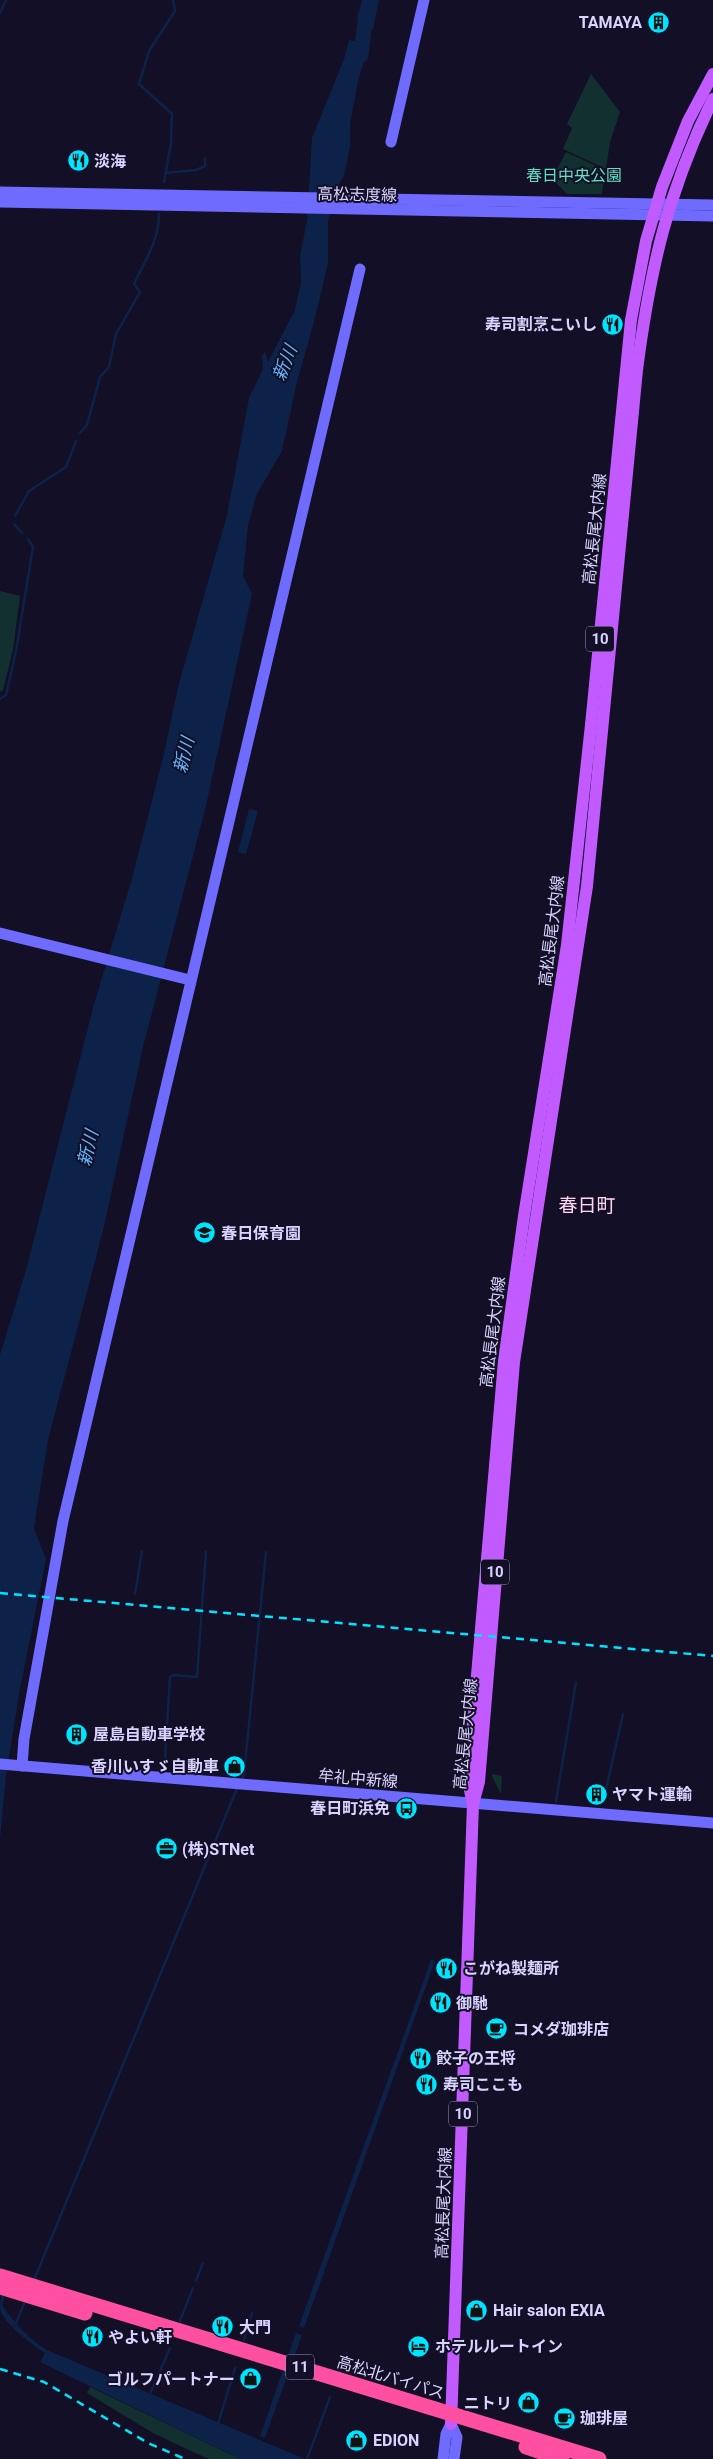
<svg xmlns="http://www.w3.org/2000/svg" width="713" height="2459" font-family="Roboto,'Noto Sans JP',sans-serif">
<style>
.green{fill:#12302f}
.water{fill:#0c2248}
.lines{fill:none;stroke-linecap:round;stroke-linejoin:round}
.stream{stroke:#0c2248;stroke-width:2.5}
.river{stroke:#0c2248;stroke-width:15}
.secondary{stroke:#6f6bff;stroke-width:11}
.primary{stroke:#c25bff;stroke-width:12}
.highway{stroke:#ff4fa3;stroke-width:15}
.rail{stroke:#00e5ff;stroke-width:2.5;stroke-dasharray:8 6;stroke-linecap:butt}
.labels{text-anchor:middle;stroke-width:4;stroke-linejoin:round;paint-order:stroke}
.shield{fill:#130f26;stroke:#9e99be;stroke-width:1}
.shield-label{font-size:15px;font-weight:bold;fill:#d9d4ff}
.poi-label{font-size:16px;font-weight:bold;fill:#d9d4ff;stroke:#130f26;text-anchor:start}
.park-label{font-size:16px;fill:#5fe0c0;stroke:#130f26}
.street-label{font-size:16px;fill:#d9d4ff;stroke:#130f26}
.water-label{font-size:18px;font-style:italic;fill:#62b6ff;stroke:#130f26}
.quarter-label{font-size:19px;fill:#ffd6f0;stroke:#130f26}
</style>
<rect width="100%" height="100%" fill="#130f26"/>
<g class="green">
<path d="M 591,74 L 620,112 L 610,142 L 606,169 L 563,149 L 572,128 L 567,124 Z"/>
<path d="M 566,152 L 605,170 L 602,194 L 567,194 L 552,179 Z"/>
<path d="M 0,591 L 20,596 L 13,650 L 3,690 L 0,692 Z"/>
<path d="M 492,1774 L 502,1776 L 501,1794 L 492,1776 Z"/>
<path d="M 90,2387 L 240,2459 L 209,2459 L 191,2451 L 153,2433 L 87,2393 Z"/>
</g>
<g class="water">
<path d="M 362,0 L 379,0 L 373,29 L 370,30 L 359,27 L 357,17 Z"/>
<path d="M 360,34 L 367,36 L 364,44 L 369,45 L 359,77 L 350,123 L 350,147 L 344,176 L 339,184 L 328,221 L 328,263 L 315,318 L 297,382 L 282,451 L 257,494 L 248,525 L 243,576 L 252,594 L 206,806 L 143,1047 L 103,1231 L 48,1440 L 34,1528 L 46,1559 L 20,1689 L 6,1776 L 0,1839 L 0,1355 L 26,1270 L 94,1004 L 131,882 L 163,758 L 178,687 L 227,515 L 249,398 L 263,369 L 262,355 L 265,352 L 268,362 L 295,310 L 301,281 L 300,256 L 307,220 L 312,138 L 344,59 L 349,40 L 358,42 Z"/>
<path d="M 249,809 L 258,811 L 246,854 L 238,852 Z"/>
<path d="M 431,1960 L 435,1961 L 304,2328 L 299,2326 Z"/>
<path d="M 8,2270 L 12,2271 L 2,2305 C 15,2324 28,2338 47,2350 L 305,2459 L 240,2459 L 40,2362 L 45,2353 C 32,2345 3,2323 0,2309 C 0,2296 4,2282 8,2270 Z"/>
<path d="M 296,2333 L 302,2335 L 265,2438 L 260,2436 Z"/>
</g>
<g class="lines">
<g class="stream">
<path d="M 0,13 L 6,0"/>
<path d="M 165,173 L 196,170 L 205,166 L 205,158"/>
<path d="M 164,182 L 171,143 L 172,114 L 139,84 L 149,51 L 175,11 L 173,0"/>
<path d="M 80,433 L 87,425 L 100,377 L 109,367 L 116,334 L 140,292 L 134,284 C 144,263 160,238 159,214"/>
<path d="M 15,516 L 29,491 L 66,467 L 76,441"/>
<path d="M 14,524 L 22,533"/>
<path d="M 0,699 L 6,695 L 16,651 L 33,547 L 28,539"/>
<path d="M 135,1594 L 142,1551"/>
<path d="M 165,1757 L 170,1677 L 173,1675 L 197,1677 L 206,1551"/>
<path d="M 241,1781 L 244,1775 L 266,1552"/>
<path d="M 556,1801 L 576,1682"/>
<path d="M 603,1803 L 623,1714"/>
<path d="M 34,2280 L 238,1786"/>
<path d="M 196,2281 L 203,2263"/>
<path d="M 180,2321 L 193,2288"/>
<path d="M 15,2326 L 25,2301"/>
<path d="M 244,2340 L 252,2313"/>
<path d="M 340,2371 L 347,2353"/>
<path d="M 150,2394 L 170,2348"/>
<path d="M 218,2424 L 235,2368"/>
<path d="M 307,2459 L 330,2397"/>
</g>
<path class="river" d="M 361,55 L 364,29 L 370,0"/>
<g class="secondary">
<path d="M 391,142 L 424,0"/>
<path d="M 0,192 L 713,205"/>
<path d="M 0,202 L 713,216"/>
<path d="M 0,933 L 190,980"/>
<path d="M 0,1764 L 713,1823"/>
<path d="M 22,1766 L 24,1739 L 63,1521 L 360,269"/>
<path d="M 451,2424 L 457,2437 L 454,2459"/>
<path d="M 443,2459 L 446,2434 L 451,2424"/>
</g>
<g class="primary">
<path d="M 472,1801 L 468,1780 L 504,1361 L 524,1216 L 567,945 L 591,725 L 631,320 L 646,241 L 662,187 L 688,121 L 713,74"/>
<path d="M 451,2424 L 473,1804 L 479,1782 L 514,1362 L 587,886 L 637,370 C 650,269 668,191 713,99"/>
</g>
<g class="highway">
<path d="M 0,2276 L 599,2459"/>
<path d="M 0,2287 L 85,2313"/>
<path d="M 526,2447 L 562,2459"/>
</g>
<g class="rail">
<path d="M 0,1593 L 713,1656"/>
<path d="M 0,2369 L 44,2382 L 148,2443 L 185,2459"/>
</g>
</g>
<defs>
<symbol id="building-disc" viewBox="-11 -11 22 22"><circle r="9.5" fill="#00e5ff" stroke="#130f26"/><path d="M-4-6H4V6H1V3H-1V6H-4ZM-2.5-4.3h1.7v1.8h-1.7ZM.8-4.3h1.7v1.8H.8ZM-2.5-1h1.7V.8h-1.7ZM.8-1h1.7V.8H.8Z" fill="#111"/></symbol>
<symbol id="restaurant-disc" viewBox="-11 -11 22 22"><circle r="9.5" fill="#00e5ff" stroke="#130f26"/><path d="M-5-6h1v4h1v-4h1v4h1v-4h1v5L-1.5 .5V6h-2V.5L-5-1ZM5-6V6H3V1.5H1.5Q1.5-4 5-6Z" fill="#111"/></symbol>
<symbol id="school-disc" viewBox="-11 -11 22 22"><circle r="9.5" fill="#00e5ff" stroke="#130f26"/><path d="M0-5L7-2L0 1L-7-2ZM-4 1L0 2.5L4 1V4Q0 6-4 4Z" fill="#111"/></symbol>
<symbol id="shop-disc" viewBox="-11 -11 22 22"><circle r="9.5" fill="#00e5ff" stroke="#130f26"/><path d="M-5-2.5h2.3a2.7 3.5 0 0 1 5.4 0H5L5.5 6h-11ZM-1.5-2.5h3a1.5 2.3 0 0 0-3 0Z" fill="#111"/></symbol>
<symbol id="bus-disc" viewBox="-11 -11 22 22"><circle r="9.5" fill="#00e5ff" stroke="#130f26"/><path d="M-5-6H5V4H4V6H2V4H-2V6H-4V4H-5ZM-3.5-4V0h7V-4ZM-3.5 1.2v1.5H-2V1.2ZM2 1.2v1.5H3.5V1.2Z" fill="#111"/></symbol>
<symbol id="office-disc" viewBox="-11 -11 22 22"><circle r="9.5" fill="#00e5ff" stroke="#130f26"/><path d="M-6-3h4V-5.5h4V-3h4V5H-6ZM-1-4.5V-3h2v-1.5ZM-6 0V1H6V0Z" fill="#111"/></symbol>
<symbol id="cafe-disc" viewBox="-11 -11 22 22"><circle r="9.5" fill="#00e5ff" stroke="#130f26"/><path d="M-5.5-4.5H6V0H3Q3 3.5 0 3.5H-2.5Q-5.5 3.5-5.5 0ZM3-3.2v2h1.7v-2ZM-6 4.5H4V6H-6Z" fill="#111"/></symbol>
<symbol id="hotel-disc" viewBox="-11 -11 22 22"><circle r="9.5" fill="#00e5ff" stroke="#130f26"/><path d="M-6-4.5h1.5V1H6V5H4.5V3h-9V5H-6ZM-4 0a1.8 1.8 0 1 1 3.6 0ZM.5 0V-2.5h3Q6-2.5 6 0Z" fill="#111"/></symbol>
</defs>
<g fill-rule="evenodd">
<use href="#building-disc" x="646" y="10" width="25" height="25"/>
<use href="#restaurant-disc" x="66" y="148" width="25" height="25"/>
<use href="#restaurant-disc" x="600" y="312" width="25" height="25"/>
<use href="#school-disc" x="192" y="1220" width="25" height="25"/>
<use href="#building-disc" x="64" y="1722" width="25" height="25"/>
<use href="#shop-disc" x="222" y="1754" width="25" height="25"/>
<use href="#building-disc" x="584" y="1782" width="25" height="25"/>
<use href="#bus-disc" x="394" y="1796" width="25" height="25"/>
<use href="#office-disc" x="154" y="1836" width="25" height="25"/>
<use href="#restaurant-disc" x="434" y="1956" width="25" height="25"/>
<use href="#restaurant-disc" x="428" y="1990" width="25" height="25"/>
<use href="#cafe-disc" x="484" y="2016" width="25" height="25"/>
<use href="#restaurant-disc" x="408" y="2046" width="25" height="25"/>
<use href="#restaurant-disc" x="414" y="2072" width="25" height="25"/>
<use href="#shop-disc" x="464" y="2298" width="25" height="25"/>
<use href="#restaurant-disc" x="210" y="2314" width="25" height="25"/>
<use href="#restaurant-disc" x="80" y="2324" width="25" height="25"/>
<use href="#hotel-disc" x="406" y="2334" width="25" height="25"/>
<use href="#shop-disc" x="238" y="2366" width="25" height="25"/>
<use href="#shop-disc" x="516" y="2390" width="25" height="25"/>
<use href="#cafe-disc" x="552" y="2406" width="25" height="25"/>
<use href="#shop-disc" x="344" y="2428" width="25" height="25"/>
</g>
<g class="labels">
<g class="shield">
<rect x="586" y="626.5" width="28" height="25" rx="4"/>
<rect x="481" y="1559.5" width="28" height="25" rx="4"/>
<rect x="449" y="2101.5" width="28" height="25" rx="4"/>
<rect x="286" y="2354.5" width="28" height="25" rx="4"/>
</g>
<g class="shield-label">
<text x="600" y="644">10</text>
<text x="495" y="1577">10</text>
<text x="463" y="2119">10</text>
<text x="300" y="2372">11</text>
</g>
<g class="poi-label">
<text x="642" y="28" text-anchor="end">TAMAYA</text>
<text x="94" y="167">淡海</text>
<text x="597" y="330" text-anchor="end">寿司割烹こいし</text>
<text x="221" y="1239">春日保育園</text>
<text x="93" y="1740">屋島自動車学校</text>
<text x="219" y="1772" text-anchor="end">香川いすゞ自動車</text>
<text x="612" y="1800">ヤマト運輸</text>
<text x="390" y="1814" text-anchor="end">春日町浜免</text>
<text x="182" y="1855">(株)STNet</text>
<text x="463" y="1974">こがね製麺所</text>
<text x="456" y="2009">御馳</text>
<text x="513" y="2035">コメダ珈琲店</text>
<text x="436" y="2064">餃子の王将</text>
<text x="443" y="2090">寿司ここも</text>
<text x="493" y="2316">Hair salon EXIA</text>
<text x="239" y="2333">大門</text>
<text x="108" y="2343">やよい軒</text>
<text x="435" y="2352">ホテルルートイン</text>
<text x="235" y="2385" text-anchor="end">ゴルフパートナー</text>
<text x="512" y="2409" text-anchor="end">ニトリ</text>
<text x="580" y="2424">珈琲屋</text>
<text x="373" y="2446">EDION</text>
</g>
<g class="park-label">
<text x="574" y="181">春日中央公園</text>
</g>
<g class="street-label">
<text transform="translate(357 194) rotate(1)" y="6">高松志度線</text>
<text transform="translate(594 529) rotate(-84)" y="6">高松長尾大内線</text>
<text transform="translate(551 931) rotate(-83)" y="6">高松長尾大内線</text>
<text transform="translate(492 1332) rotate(-83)" y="6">高松長尾大内線</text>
<text transform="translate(465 1734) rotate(-84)" y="6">高松長尾大内線</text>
<text transform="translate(358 1778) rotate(5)" y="6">牟礼中新線</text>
<text transform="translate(443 2203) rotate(-88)" y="6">高松長尾大内線</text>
<text transform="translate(391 2377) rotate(17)" y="6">高松北バイパス</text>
</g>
<g class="water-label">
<text transform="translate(285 363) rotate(-68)" y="6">新川</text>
<text transform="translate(184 755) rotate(-76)" y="6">新川</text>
<text transform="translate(88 1148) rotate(-76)" y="6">新川</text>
</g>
<g class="quarter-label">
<text x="587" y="1212">春日町</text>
</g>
</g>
</svg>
